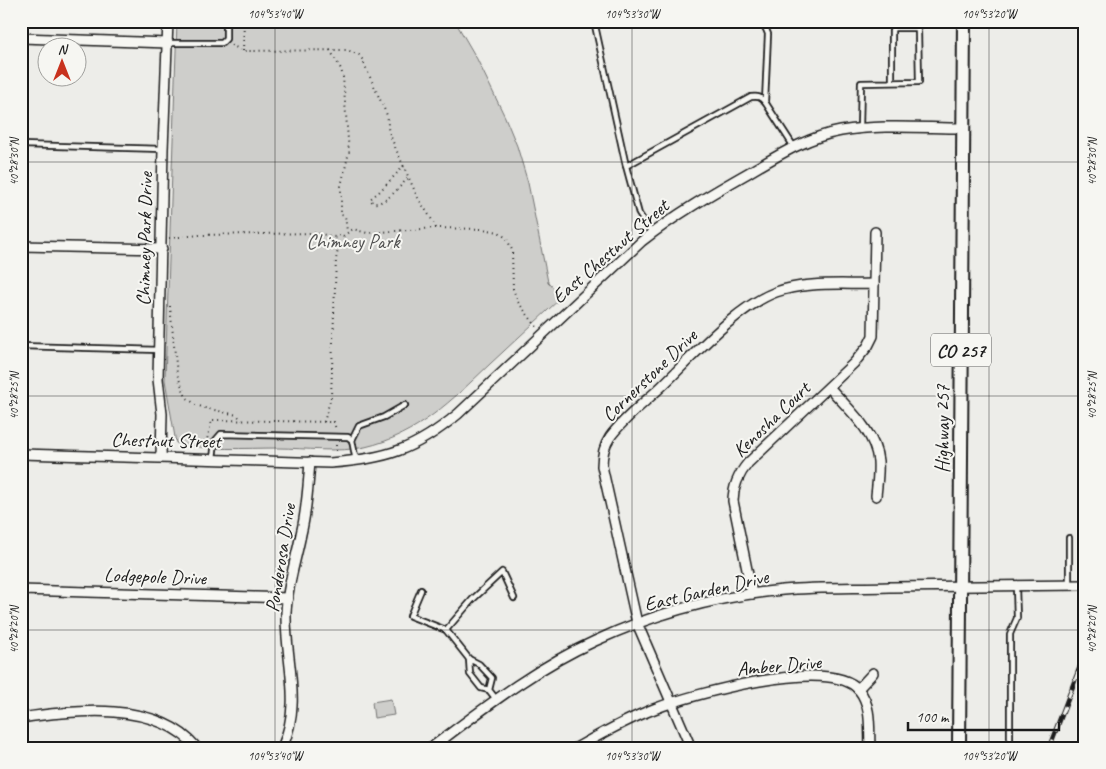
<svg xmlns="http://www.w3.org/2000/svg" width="1106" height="769" font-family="Caveat,sans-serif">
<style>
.green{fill:#cececb;stroke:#757574}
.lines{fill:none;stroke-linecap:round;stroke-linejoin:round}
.service-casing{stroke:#1c1c1c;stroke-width:8}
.minor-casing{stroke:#1c1c1c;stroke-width:12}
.primary-casing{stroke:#1c1c1c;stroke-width:16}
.path{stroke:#1c1c1c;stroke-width:2;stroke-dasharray:1 4;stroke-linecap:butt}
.service{stroke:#f6f6f2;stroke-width:4.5}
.minor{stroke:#f6f6f2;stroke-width:9}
.primary{stroke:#f6f6f2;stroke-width:12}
.rail-casing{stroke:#1c1c1c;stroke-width:5}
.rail{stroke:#f6f6f2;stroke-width:3;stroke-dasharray:9;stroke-linecap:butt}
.ticks{fill:none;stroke:#1c1c1c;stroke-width:1;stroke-opacity:0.45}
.labels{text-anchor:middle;stroke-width:4;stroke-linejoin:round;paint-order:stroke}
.shield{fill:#f6f6f2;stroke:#5d5d5c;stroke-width:1}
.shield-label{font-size:19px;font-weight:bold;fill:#1c1c1c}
.street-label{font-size:20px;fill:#1c1c1c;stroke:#f6f6f2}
.park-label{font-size:20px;fill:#515151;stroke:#f6f6f2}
.neatline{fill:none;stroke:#1c1c1c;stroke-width:2}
.ticks-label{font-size:12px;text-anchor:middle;fill:#1c1c1c}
</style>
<rect width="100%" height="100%" fill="#edede9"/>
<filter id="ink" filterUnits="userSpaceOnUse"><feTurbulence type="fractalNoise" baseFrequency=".02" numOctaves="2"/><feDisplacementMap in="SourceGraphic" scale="10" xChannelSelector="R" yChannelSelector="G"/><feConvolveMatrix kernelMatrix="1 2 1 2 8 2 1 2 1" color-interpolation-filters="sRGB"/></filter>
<g filter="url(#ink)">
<g class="green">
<path d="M 177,21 L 455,21 L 477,59 L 505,117 L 517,146 L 528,183 L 548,282 L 562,297 C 538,319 514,342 490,364 C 452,400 418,435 365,447 C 339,453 305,448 278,448 C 245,448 207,451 176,443 L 165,380 Z"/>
<path d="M 391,699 L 394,715 L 374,718 L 372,702 Z"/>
</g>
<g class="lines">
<defs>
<g id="service">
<path d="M 594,21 L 626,166"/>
<path d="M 756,21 C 763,24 766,27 768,34 L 765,102"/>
<path d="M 168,43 L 222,43 L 226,39 L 226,21"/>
<path d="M 860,128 L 861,83 L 919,82 L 918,30 L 917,28 L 894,28 L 892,30 L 892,82"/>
<path d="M 21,145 L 163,149"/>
<path d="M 652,233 L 639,214 L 626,166 L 751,97 C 758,96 761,97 765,102 L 794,147"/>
<path d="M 21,346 L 159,350"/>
<path d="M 352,440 L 359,426 L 384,417 L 405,405"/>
<path d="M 213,459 L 215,441 L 221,434 L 348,437 L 352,440 L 356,461"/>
<path d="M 1069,538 L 1069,585"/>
<path d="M 421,590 L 410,616 L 446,630"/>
<path d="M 469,659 L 446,630 L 472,600 L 502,572 L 514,598"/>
<path d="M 489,690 L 492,678 L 479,664 L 469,659 L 470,674 L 481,688 L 489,690 L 496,699"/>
<path d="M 1010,748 L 1010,634 L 1017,618 L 1016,586"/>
</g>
<g id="minor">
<path d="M 21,38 L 168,43"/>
<path d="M 21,246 L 162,249"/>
<path d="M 829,387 C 848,409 875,431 878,461 C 879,472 877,485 876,496"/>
<path d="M 21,454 L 330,463 C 385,459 415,450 458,414 L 642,241 C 675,215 711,194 748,173 C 777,156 807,137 841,131 C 881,124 923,128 963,128"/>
<path d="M 161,457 L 162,414 L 158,379 L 163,149 L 168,21"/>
<path d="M 21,590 L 288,598"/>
<path d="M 752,594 L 733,501 C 733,486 738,475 748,463 L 854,363 L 868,346 L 873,336 L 875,232"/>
<path d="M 858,689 L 873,673"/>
<path d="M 21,718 C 75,710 157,700 197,748"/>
<path d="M 21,743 L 22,748"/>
<path d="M 282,748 C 303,701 285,661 286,613 C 287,586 296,560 301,534 C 307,510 308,486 310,462"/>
<path d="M 431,748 C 483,709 535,668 595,641 C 653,614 719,596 783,590 C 818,587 854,588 889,587 C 954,586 1019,586 1085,585"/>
<path d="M 576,748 C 601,734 627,719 654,709 C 690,695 831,655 859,690 C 872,706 869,728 870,748"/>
<path d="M 691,748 L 637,623 L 602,466 C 602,456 604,446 610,437 C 624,418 644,403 662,386 C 693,356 736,307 776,292 C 806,281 843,285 874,284"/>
</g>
<path id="primary" d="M 959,748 L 964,21"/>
</defs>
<use href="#service" class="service-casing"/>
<use href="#minor" class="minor-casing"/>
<use href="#primary" class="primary-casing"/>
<g class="path">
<path d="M 231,45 L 243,51 L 347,50 L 359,55 L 362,59 L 386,113 C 389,119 387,126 389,132 C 397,153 407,173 416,194 C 422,206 431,216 436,228"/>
<path d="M 330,50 L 341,69 L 343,77 L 349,152 L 341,186 L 341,215 L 345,216 L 347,231"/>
<path d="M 243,51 L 244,21"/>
<path d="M 404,166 L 379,192 L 370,199 L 373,203 C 386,205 400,186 409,177"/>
<path d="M 343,236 L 353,229 L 367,233 L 436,228 L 483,229 L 499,232 L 507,239 L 512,250 L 513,289 L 518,302 L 537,327"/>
<path d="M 169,238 L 200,235 L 316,233 L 335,237"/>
<path d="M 170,306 L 177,374 L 186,397 L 196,405 L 205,408 L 237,415 L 242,420"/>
<path d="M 324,422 L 331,397 L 336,259 L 339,245 L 343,244 L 345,240 L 343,236 L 340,235 L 337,236 L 335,239 L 336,243 L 339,245"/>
<path d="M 205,448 L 212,420 L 334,422 L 336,430"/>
<path d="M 336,451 L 336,443"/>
</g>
<use href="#service" class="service"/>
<use href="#minor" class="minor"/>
<use href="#primary" class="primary"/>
<defs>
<path id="rail" d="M 1049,748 L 1085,654"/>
</defs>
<use href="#rail" class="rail-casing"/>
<use href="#rail" class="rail"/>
</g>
</g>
<path class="ticks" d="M 275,21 L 275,748M 632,21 L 632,748M 989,21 L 989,748M 21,162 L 1085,162M 21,396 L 1085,396M 21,630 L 1085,630"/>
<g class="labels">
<rect class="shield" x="931" y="333.5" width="60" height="33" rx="4"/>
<g class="shield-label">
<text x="961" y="357">CO 257</text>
</g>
<g class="street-label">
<text transform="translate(144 239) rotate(-89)" y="7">Chimney Park Drive</text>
<text transform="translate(610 251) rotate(-41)" y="7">East Chestnut Street</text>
<text transform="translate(649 375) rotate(-44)" y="7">Cornerstone Drive</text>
<text transform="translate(771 419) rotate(-44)" y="7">Kenosha Court</text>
<text transform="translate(942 429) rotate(-90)" y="7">Highway 257</text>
<text transform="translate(166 440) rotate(1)" y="7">Chestnut Street</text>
<text transform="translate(280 558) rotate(-81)" y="7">Ponderosa Drive</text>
<text transform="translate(155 576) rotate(2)" y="7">Lodgepole Drive</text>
<text transform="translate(706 590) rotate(-13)" y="7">East Garden Drive</text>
<text transform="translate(779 665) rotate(-5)" y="7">Amber Drive</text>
</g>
<g class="park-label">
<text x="353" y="248">Chimney Park</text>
</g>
</g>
<rect width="1106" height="769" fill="none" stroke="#f6f6f2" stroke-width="55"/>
<g transform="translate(62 62)"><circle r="24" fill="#f6f6f2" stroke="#9f9f9c"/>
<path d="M0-4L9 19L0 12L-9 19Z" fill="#c8321e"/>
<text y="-8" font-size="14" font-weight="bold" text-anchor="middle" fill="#1c1c1c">N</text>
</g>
<path d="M908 722v8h151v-8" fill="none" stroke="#1c1c1c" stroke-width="2.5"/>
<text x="916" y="722" font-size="15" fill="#1c1c1c" stroke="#f6f6f2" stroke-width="4" paint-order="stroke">100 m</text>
<rect x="28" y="28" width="1050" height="714" class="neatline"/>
<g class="ticks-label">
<text x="275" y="18">104°53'40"W</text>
<text x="632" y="18">104°53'30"W</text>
<text x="989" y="18">104°53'20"W</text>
<text transform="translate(14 162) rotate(-90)" y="4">40°28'30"N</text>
<text transform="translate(1092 162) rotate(-90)" y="4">40°28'30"N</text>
<text transform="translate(14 396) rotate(-90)" y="4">40°28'25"N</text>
<text transform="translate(1092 396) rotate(-90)" y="4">40°28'25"N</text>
<text transform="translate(14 630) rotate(-90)" y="4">40°28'20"N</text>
<text transform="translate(1092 630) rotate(-90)" y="4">40°28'20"N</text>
<text x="275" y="760">104°53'40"W</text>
<text x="632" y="760">104°53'30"W</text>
<text x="989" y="760">104°53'20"W</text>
</g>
</svg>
